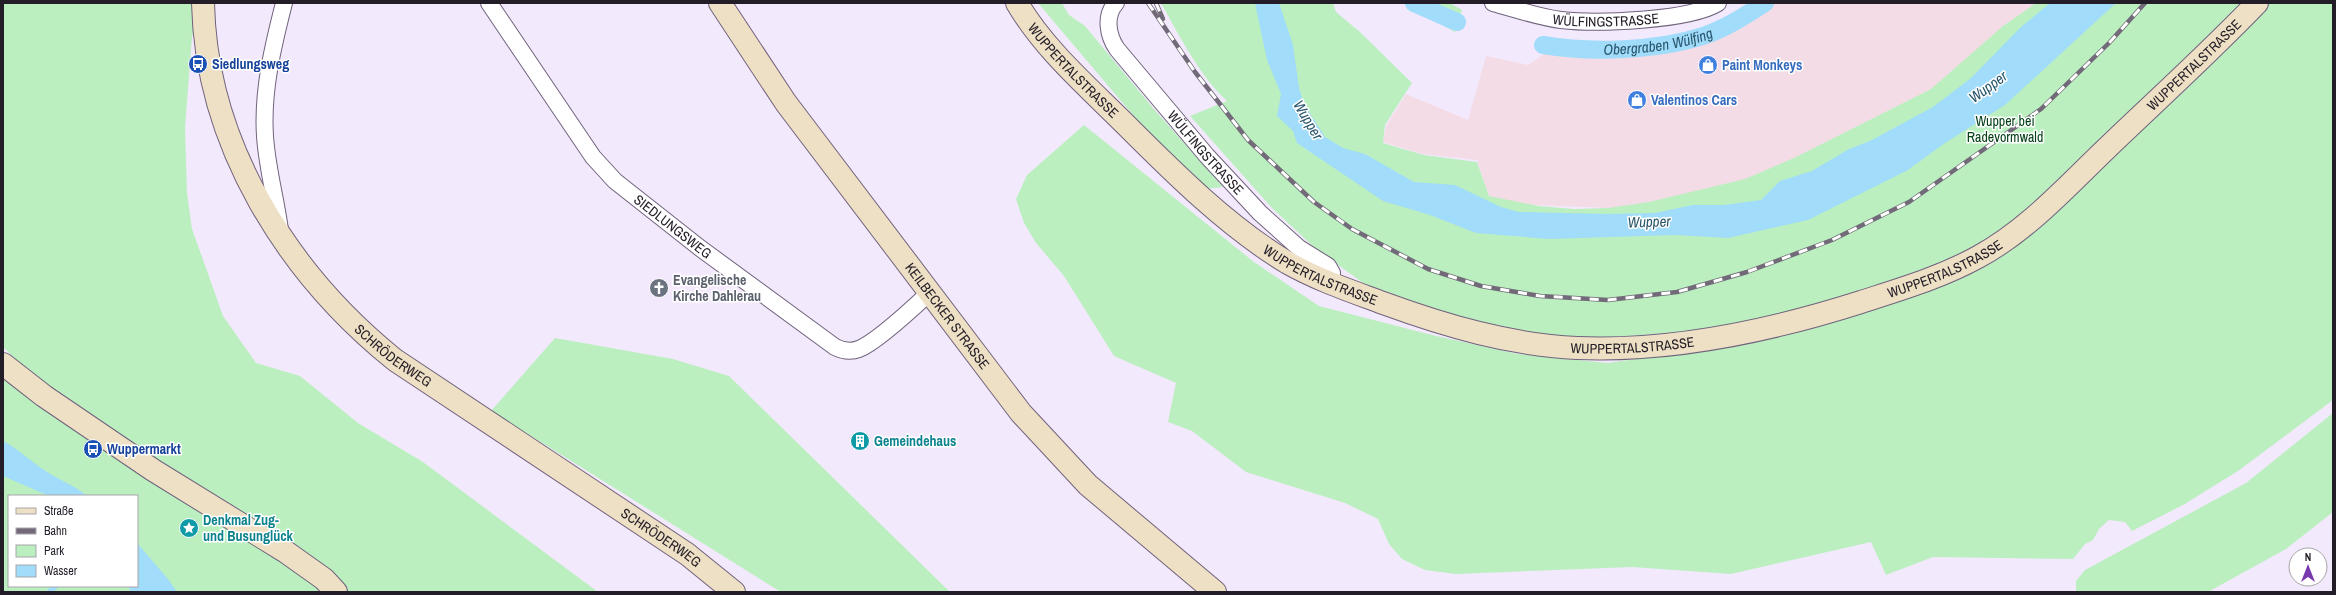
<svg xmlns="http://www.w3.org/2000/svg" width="2336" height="595" font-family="'Archivo Narrow',sans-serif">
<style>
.industrial{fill:#f4dce7}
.green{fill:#bbefc0;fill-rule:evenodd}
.water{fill:#a1dcfa}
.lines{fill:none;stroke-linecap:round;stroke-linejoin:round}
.stream{stroke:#a1dcfa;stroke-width:5}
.canal{stroke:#a1dcfa;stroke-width:18}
.minor-casing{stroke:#70627d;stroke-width:18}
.secondary-casing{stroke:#70627d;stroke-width:24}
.minor{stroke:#fff;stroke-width:16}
.secondary{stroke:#eee0c4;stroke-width:22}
.rail-casing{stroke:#726a78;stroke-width:4.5}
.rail{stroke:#fff;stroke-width:3;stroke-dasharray:9;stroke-linecap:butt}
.labels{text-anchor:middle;stroke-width:3;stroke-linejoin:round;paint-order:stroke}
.street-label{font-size:14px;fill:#231d28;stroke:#fff}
.transit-label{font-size:14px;font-weight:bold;fill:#164399;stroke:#fff;text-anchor:start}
.shop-label{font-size:14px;font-weight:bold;fill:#366cbe;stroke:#fff;text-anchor:start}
.park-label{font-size:14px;fill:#044016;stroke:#fff}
.worship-label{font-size:14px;font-weight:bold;fill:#5b616d;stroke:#fff;text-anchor:start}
.culture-label{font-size:14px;font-weight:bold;fill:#0d838f;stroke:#fff;text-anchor:start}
.water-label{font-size:15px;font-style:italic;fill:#29566c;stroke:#fff}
</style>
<rect width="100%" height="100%" fill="#f3e9fc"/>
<path class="industrial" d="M 1748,3 L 2043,3 L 1915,104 L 1810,168 L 1656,210 L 1491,203 L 1477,160 L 1423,154 L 1383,142 L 1386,126 L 1406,94 L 1468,120 L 1486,56 L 1528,65 L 1555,47 L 1650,39 L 1709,28 Z"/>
<g class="green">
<path d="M 3,3 L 199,3 L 199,15 L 192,37 L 185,127 L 187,193 L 192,229 L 223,316 L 256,363 L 300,376 L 358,423 L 423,462 L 598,592 L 341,592 L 47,390 L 3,347 Z"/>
<path d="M 1038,3 L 1062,3 L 1069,15 L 1085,26 L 1153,108 L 1223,187 L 1206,189 L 1160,147 Z"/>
<path d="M 1161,3 L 1333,3 L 1336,12 L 1360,32 L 1412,83 L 1385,125 L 1383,143 L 1424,155 L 1477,162 L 1489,196 L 1539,206 L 1574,209 L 1608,208 L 1649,202 L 1745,179 L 1796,157 L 1931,89 L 2003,26 L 2036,3 L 2243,3 L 2168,84 L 2006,228 L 1962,255 L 1865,290 L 1769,317 L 1697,331 L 1589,339 L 1547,335 L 1475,325 L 1370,288 L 1316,249 L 1273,209 L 1190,116 L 1227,101 C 1199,75 1180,37 1161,3 Z"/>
<path d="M 1405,3 L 1450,3 L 1462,10 L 1455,32 Z"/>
<path d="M 2266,3 L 2333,3 L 2333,400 L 2238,471 L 2183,505 L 2132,531 L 2125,522 L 2109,520 L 2099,529 L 2093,540 L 2085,544 L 2073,559 L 1933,557 L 1886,575 L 1871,542 L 1731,574 L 1632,567 L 1456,574 L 1425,570 L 1402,559 L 1389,544 L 1378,519 L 1345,503 L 1246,472 L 1192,431 L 1168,422 L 1176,383 L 1114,356 L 1064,276 L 1036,243 L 1024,223 L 1016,199 L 1027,175 L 1084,125 L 1254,262 L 1319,306 L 1432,335 L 1518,354 L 1608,363 L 1762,340 L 1958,274 L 2020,243 Z"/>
<path d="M 555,338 L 673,359 L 729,376 L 950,592 L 781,592 L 491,411 Z"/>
<path d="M 3,370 L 332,592 L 3,592 ZM 9,496 L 137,496 L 137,586 L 9,586 Z"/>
<path d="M 2333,413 L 2333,512 L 2286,549 L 2208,592 L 2076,592 L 2076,581 L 2085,570 L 2246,483 Z"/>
</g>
<g class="water">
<path d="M 1255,3 L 1279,3 L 1293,45 L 1299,88 L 1304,104 L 1325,137 L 1343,148 L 1365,154 L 1414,182 L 1455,185 L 1501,207 L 1519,212 L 1607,214 L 1655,213 L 1693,205 L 1724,205 L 1761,200 L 1780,181 L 1812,171 L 1849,149 L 1870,141 L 1933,107 L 1971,78 L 2021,27 L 2050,3 L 2116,3 L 2005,105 L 1945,143 L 1908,170 L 1808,220 L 1728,238 L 1675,235 L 1549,239 L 1476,233 L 1430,215 L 1383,201 L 1297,143 L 1293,131 L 1277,116 L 1281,94 L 1267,60 Z"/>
<path d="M 3,441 C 18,449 28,459 41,468 C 56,479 73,484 87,496 L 49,496 L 3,476 Z"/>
<path d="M 137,543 L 168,579 L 177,592 L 131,592 L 128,586 L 137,586 Z"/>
</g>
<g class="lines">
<path class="stream" d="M 49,592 L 56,586"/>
<g class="canal">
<path d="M 1414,3 L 1457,22"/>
<path id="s1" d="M 1543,45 C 1591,53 1656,51 1703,36 C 1725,29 1746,15 1765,3"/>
</g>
<defs>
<g id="minor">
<path id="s2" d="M 489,3 L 593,157 L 615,181 L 700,248 L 835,347 C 843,351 851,352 859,349 C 878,341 913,308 929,293"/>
<path id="s3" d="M 1116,3 C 1104,16 1108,36 1117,49 L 1207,156 L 1260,213 L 1299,248 L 1328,266 L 1332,273 L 1331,283"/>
<path id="s4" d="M 1493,3 C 1515,9 1538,17 1561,20 C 1596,24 1689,21 1718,3"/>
<path d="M 280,230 C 276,199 267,168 265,136 C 262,91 273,46 284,3"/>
</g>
<g id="secondary">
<path id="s5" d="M 203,3 C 206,144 287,273 395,360 L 687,554 L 734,592"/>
<path id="s6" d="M 720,3 L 786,103 L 1021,413 L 1088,485 L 1215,592"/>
<path id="s7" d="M 1017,3 C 1044,49 1087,86 1125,124 C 1174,173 1228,227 1288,263 C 1318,280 1351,291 1383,303 C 1446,326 1511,345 1577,348 C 1673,352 1770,331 1861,302 C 1901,289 1942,277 1978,257 C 2028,230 2067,186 2108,147 C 2158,99 2209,53 2257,3"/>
<path d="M 3,364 L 44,396 L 153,470 L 286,552 L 324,579 L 336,592"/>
</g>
</defs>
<use href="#minor" class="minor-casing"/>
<use href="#secondary" class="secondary-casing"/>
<use href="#minor" class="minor"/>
<use href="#secondary" class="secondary"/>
<defs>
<g id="rail">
<path d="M 1148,3 L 1195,72 L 1248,140 L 1314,202 L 1352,229 L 1428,269 L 1481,286 L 1540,296 L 1608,300 L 1677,292 L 1747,272 L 1832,240 L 1909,202 L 2041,109 L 2109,43 L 2145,3"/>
<path d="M 1156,3 L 1163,19"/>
</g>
</defs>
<use href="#rail" class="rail-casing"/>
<use href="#rail" class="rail"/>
</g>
<defs>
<symbol id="bus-disc" viewBox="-11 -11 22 22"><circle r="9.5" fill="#1a4fb4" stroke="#fff"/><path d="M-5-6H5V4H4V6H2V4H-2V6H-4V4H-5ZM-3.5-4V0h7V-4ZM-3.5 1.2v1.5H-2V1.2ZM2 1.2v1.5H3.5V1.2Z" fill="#fff"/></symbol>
<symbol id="shop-disc" viewBox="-11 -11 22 22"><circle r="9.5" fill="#3f7fe0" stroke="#fff"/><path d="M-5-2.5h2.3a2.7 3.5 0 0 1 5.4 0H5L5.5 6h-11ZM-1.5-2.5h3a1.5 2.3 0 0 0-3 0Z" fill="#fff"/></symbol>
<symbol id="church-disc" viewBox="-11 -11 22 22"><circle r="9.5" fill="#6b7280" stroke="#fff"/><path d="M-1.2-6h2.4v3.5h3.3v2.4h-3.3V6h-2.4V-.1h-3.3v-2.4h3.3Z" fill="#fff"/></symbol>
<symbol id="building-disc" viewBox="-11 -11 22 22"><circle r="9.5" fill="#0f9aa8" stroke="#fff"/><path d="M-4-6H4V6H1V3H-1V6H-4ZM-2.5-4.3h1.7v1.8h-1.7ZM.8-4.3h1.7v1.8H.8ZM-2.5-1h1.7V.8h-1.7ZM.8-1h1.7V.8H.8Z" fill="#fff"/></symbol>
<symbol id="sight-disc" viewBox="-11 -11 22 22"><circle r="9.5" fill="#0f9aa8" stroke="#fff"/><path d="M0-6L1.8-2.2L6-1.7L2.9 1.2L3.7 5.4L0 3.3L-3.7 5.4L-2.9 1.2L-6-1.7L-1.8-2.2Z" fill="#fff"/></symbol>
</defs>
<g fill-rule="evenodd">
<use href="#bus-disc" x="187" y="53" width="22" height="22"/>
<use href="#shop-disc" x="1697" y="54" width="22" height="22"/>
<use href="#shop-disc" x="1626" y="89" width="22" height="22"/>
<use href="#church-disc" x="648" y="277" width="22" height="22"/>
<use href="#building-disc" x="849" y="430" width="22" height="22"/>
<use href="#bus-disc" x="82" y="438" width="22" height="22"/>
<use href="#sight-disc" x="178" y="517" width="22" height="22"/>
</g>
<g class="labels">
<g class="street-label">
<text dy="5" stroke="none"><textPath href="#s4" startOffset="115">WÜLFINGSTRASSE</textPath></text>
<text dy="5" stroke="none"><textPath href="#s7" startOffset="1385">WUPPERTALSTRASSE</textPath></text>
<text dy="5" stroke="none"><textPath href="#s7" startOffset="88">WUPPERTALSTRASSE</textPath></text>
<text dy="5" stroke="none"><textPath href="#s3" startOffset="186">WÜLFINGSTRASSE</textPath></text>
<text dy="5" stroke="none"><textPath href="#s2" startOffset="292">SIEDLUNGSWEG</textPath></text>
<text dy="5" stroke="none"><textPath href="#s7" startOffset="1060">WUPPERTALSTRASSE</textPath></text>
<text dy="5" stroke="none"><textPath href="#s7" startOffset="412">WUPPERTALSTRASSE</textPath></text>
<text dy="5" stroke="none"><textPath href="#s6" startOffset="387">KEILBECKER STRASSE</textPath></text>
<text dy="5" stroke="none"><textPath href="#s7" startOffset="736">WUPPERTALSTRASSE</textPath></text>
<text dy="5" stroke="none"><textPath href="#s5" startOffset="414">SCHRÖDERWEG</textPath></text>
<text dy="5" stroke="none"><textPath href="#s5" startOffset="738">SCHRÖDERWEG</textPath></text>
</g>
<g class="transit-label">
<text x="212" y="69">Siedlungsweg</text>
<text x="107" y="454">Wuppermarkt</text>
</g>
<g class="shop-label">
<text x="1722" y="70">Paint Monkeys</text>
<text x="1651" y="105">Valentinos Cars</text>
</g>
<g class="park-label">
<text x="2005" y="126">Wupper bei<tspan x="2005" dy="16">Radevormwald</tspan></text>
</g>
<g class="worship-label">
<text x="673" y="285">Evangelische<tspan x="673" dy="16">Kirche Dahlerau</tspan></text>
</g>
<g class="culture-label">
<text x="874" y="446">Gemeindehaus</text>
<text x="203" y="525">Denkmal Zug-<tspan x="203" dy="16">und Busunglück</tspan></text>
</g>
<g class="water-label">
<text dy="5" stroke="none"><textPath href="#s1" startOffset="116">Obergraben Wülfing</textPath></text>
<text transform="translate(1988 87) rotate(-36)" y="5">Wupper</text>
<text transform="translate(1308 120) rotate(59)" y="5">Wupper</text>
<text transform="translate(1649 222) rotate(-2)" y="5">Wupper</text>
</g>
</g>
<rect width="2336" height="595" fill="none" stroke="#231d28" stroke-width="8"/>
<rect x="8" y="495" width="130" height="92" fill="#ffffff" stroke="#a7a5a9"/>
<rect x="16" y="508" width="20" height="6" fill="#eee0c4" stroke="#a7a5a9"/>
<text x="44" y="515" font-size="12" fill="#231d28">Straße</text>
<rect x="16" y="528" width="20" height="6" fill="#726a78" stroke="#a7a5a9"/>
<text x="44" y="535" font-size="12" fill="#231d28">Bahn</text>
<rect x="16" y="545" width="20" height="12" fill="#bbefc0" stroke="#a7a5a9"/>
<text x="44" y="555" font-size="12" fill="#231d28">Park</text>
<rect x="16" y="565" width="20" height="12" fill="#a1dcfa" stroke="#a7a5a9"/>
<text x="44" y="575" font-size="12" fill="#231d28">Wasser</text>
<g transform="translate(2308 567)"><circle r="19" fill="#ffffff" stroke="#a7a5a9"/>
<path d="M0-3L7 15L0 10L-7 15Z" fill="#7839ae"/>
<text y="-6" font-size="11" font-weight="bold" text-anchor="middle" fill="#231d28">N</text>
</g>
</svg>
